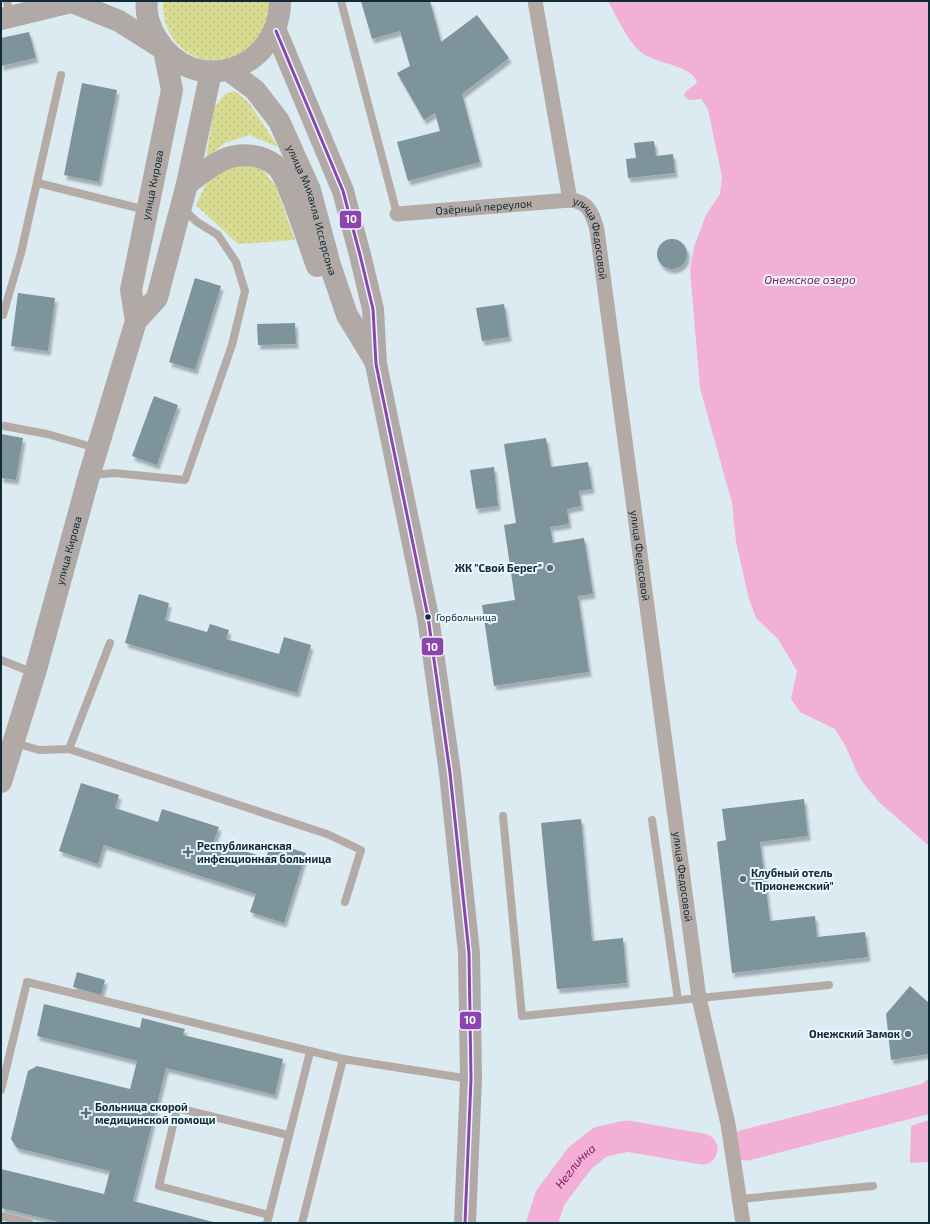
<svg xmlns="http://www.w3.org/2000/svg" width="930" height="1224" font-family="'Exo 2',sans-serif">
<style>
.grass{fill:url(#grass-dots)}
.water{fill:#f2b0d7}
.pier{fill:#dceaf1}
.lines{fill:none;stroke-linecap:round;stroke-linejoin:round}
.river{stroke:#f2b0d7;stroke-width:31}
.building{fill:#7e949c;filter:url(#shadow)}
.lane{stroke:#b4aaa6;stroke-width:8}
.street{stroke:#b4aaa6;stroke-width:15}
.secondary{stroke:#b1a9a5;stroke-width:22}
.bus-1-casing{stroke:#ebf8ff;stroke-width:6}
.bus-1{stroke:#8e44ad;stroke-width:3}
.poi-dot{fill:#566e78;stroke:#ebf8ff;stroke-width:1.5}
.bus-dot{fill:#0e2b37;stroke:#ebf8ff;stroke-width:1.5}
.labels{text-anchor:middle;stroke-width:4;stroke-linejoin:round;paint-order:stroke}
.bus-label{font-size:10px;fill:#0e2b37;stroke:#ebf8ff;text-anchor:start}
.street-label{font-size:11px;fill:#0e2b37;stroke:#ebf8ff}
.poi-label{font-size:11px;font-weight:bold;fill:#0e2b37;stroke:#ebf8ff;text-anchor:start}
.water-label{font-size:12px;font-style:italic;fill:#891b60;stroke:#ebf8ff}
.line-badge{stroke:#ebf8ff;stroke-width:1.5}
.badge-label{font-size:11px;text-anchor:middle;font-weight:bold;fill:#fff}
</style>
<defs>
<pattern id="grass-dots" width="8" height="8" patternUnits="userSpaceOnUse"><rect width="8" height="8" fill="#d8db92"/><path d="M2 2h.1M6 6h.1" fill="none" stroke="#b8bc7e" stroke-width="1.8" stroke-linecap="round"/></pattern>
<filter id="shadow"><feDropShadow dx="2.5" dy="4.5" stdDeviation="1" flood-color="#0004"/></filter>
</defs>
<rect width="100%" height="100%" fill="#dceaf1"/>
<g class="grass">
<path d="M 163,1 L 271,1 C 268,11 268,24 263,34 C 261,39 254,43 250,46 C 213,80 160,50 163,1 Z"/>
<path d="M 235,91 L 249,103 L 278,147 L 250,135 L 225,143 L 206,158 L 214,108 L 225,94 Z"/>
<path d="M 240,165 L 262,169 L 276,187 L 295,240 L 238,244 L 196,205 L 205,186 L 220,170 Z"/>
</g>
<g class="water">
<path d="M 608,1 L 929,1 L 929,846 L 880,803 L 868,789 L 858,775 L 845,745 L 835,729 L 800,712 L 791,699 L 797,671 L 778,639 L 756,618 L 749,599 L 736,542 L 732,503 L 700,388 L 690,270 L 694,247 L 706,215 L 720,194 L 722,177 L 708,109 L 701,99 L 689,100 L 684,96 L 686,91 L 697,83 C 695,67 659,63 647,56 C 630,48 617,17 608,1 Z"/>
<path d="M 929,1078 L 929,1162 L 910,1163 L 911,1126 L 905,1119 C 893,1120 859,1126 850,1118 L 850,1111 L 919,1087 Z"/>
</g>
<path class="pier" d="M 929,1110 L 929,1120 L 911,1126 L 905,1119 Z"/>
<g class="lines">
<g class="river">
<path d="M 746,1145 L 929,1098"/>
<path id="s1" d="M 542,1223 L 550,1198 L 580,1158 L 600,1142 L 627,1136 L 702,1149"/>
</g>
</g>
<g class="building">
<path d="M 361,1 L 430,1 L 441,42 L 477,15 L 509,58 L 462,94 L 480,162 L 408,181 L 397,142 L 440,131 L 435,113 L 424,120 L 397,73 L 410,66 L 400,31 L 372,39 Z"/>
<path d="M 29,32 L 36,58 L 1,66 L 1,38 Z"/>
<path d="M 82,83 L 117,90 L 99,182 L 64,175 Z"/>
<path d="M 654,141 L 656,156 L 673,154 L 675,173 L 628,178 L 626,159 L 636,158 L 634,143 Z"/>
<circle cx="672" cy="254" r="15"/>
<path d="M 195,278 L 221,286 L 195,370 L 169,362 Z"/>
<path d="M 18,293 L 55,298 L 48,351 L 11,346 Z"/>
<path d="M 504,304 L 509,337 L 482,341 L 476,308 Z"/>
<path d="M 295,323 L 296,344 L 258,345 L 257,324 Z"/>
<path d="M 154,396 L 178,405 L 157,465 L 132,456 Z"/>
<path d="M 1,434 L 23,438 L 16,480 L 1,478 Z"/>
<path d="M 546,438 L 551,467 L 588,462 L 592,489 L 579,491 L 581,506 L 567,509 L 569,524 L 550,527 L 553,543 L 584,538 L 593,594 L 578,596 L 589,672 L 494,686 L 482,605 L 515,600 L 504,525 L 516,523 L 504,444 Z"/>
<path d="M 494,467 L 498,506 L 476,509 L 470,470 Z"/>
<path d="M 139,594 L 169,603 L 165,620 L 207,632 L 210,624 L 229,630 L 226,639 L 279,654 L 284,637 L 311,645 L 297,693 L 125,643 Z"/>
<path d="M 81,783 L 119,795 L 115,808 L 158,822 L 162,809 L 219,827 L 214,841 L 266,858 L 271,842 L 306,853 L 284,923 L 250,912 L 256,894 L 104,845 L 98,864 L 59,851 Z"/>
<path d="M 804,799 L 808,836 L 760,842 L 770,921 L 815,916 L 817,937 L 865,932 L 868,957 L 732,973 L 717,842 L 726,840 L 722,809 Z"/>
<path d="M 581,819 L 592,941 L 623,938 L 627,983 L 557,989 L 541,823 Z"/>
<path d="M 77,972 L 105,980 L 101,995 L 73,987 Z"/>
<path d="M 910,986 L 929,1003 L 929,1054 L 891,1060 L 886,1014 Z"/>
<path d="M 44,1004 L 140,1028 L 142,1018 L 185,1029 L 183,1035 L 283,1059 L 275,1095 L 166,1068 L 133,1201 L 217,1223 L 63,1223 L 1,1208 L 1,1169 L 104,1194 L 110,1171 L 17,1148 L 11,1139 L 28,1071 L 37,1066 L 130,1089 L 137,1061 L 37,1036 Z"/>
</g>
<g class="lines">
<g class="lane">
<path d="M 7,1 L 10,16"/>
<path d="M 341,1 L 397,214"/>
<path d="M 38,183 L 146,210"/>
<path d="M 3,315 L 21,253 L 61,75"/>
<path d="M 4,426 L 47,434 L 96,448"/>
<path d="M 92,475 L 114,473 L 185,480 L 232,345 L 245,291 L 236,262 L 218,235 L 197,222 L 182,208"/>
<path d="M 1,660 L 34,673"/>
<path d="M 15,743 L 39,750 L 69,749 L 327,834 L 361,850 L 345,902"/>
<path d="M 69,749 L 110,643"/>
<path d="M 503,816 L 522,1016 L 829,985"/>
<path d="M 652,820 L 678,1000"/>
<path d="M 1,1090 L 27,982 L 343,1059 L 470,1079"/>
<path d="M 740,1199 L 873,1186"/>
<path d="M 269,1215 L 159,1186 L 177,1108 L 288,1135"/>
<path d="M 1,1216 L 29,1223"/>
<path d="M 267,1223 L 310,1052"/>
<path d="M 302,1223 L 343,1059"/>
</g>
<g class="street">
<path d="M 535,1 L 570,200"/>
<path id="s2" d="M 397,214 L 570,200 C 588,201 593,214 597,230 L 699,998 L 728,1124 L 743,1223"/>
</g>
<g class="secondary">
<path d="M 147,1 C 145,13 150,28 157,39 C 194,99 280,70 280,1"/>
<path d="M 72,2 L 119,21 L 160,47"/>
<path d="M 1,19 L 75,1"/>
<path d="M 276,31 L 343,191 L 360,255 L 373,309 L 376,364 L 428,617 L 450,773 L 469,953 L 471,1079 L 465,1223"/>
<path id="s3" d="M 228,70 L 255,90 L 279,121 L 310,190 L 330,265 L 347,315 L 375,361"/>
<path d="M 187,184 C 199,176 212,164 225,159 C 241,152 262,155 275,165 C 287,173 310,248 317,266"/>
<path d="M 136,321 L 157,298 L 187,184 L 211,72"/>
<path id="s4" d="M 1,782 L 35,673 L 89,476 L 136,321 L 131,290 L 172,90 L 164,50"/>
</g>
<defs>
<path id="bus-1" d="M 276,31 L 343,191 L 360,255 L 373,309 L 376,364 L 428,617 L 450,773 L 469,953 L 471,1079 L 465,1223"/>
</defs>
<use href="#bus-1" class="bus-1-casing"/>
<use href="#bus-1" class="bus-1"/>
</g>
<g class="poi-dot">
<circle cx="550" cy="568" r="4"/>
<path d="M186 846h4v4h4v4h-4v4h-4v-4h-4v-4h4z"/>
<circle cx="743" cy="879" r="4"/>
<circle cx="908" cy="1034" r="4"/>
<path d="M84 1107h4v4h4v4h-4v4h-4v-4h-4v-4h4z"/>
</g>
<circle class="bus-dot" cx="428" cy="617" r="3.5"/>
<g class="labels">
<g class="bus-label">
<text x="436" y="621">Горбольница</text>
</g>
<g class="street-label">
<text dy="4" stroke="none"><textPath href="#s4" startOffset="619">улица Кирова</textPath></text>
<text dy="4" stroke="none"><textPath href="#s2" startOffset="87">Озёрный переулок</textPath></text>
<text dy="4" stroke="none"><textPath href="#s3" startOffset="168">улица Михаила Иссерсона</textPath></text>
<text dy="4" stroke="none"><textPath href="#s2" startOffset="222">улица Федосовой</textPath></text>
<text dy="4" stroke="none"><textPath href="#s4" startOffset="241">улица Кирова</textPath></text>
<text dy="4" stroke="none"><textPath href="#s2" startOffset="546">улица Федосовой</textPath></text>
<text dy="4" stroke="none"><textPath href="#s2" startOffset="870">улица Федосовой</textPath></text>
</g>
<g class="poi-label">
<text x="542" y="572" text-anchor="end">ЖК "Свой Берег"</text>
<text x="197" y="850">Республиканская<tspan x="197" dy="13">инфекционная больница</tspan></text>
<text x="751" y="877">Клубный отель<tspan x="751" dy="13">"Прионежский"</tspan></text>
<text x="900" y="1038" text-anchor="end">Онежский Замок</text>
<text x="95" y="1111">Больница скорой<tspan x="95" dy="13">медицинской помощи</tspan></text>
</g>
<g class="water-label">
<text x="810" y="284">Онежское озеро</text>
<text dy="4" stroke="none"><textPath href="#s1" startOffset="67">Неглинка</textPath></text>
</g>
</g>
<g class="line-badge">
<rect x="339" y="210" width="23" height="19" rx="4" fill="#8e44ad"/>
<rect x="421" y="637" width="23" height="19" rx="4" fill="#8e44ad"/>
<rect x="459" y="1011" width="23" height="19" rx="4" fill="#8e44ad"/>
</g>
<g class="badge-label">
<text x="351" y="223">10</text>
<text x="432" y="651">10</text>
<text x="470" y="1024">10</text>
</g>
<rect width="930" height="1224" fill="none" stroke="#0e2b37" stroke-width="4"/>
</svg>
